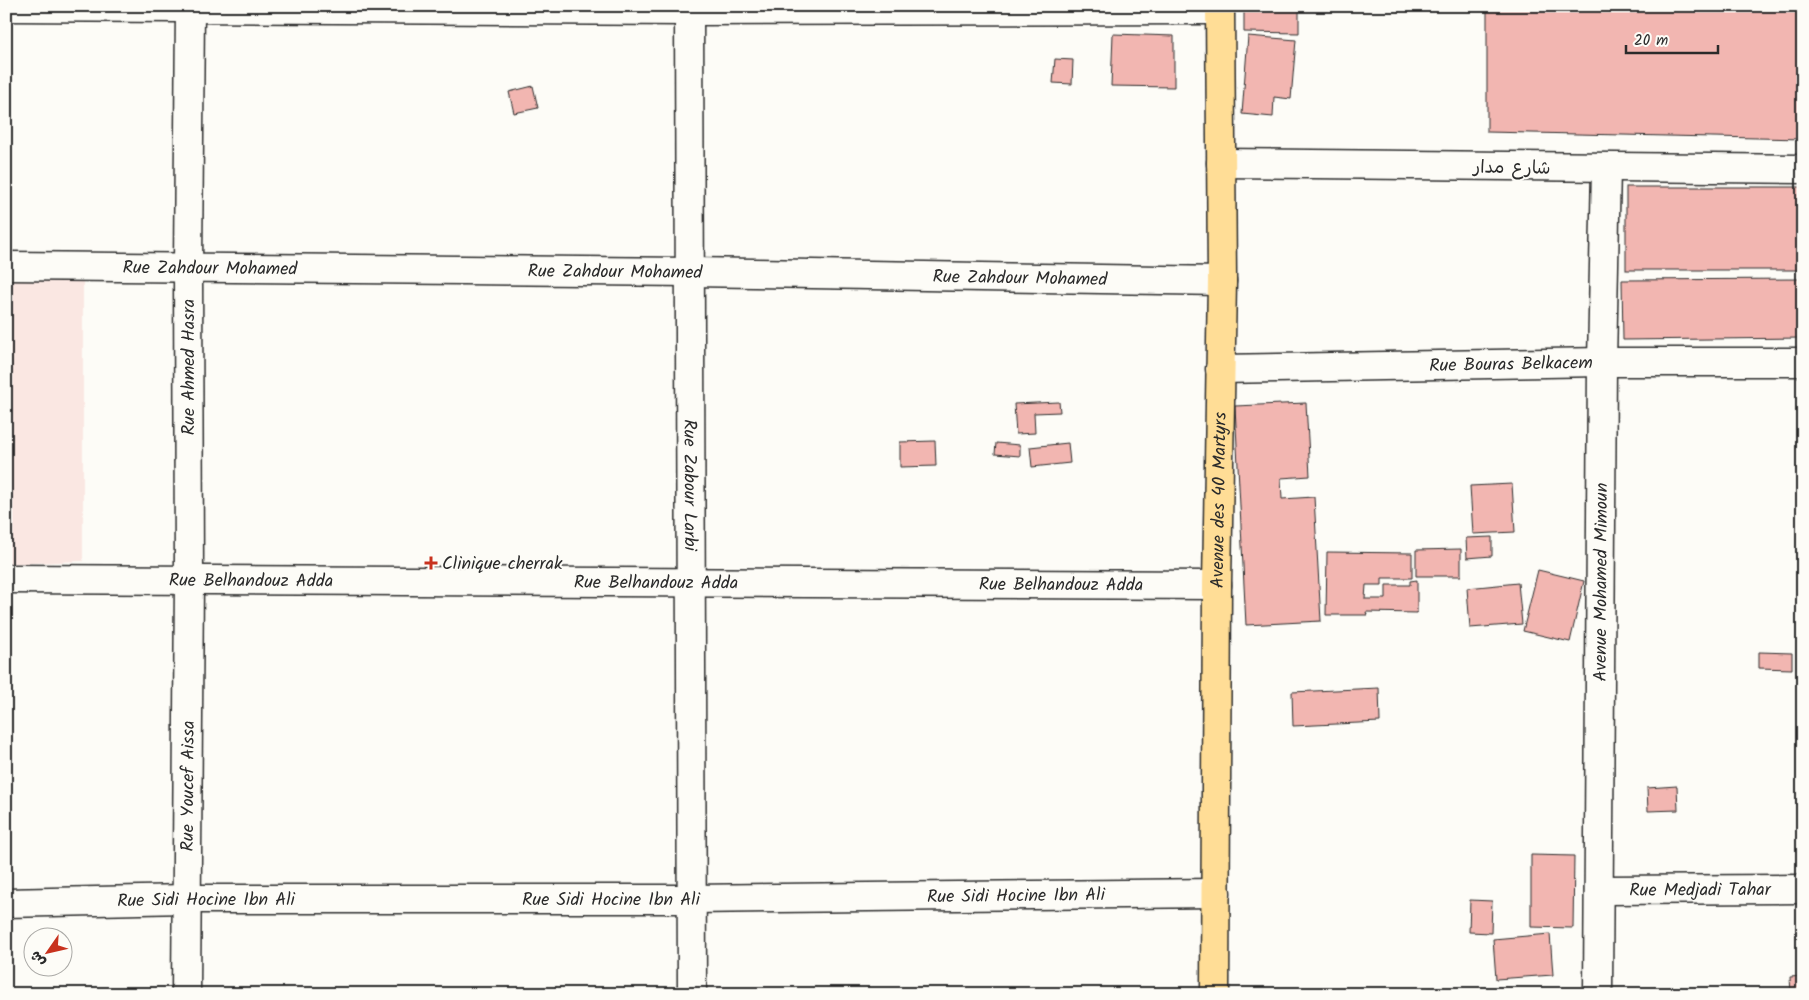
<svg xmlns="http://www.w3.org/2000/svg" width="1809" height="1000" font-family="Kalam,'Playpen Sans Arabic',sans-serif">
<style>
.built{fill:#fae7e2}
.building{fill:#f2b6b1;stroke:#2b2b2b}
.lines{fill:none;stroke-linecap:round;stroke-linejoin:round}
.minor-casing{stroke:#2b2b2b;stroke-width:31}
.major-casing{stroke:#2b2b2b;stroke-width:31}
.minor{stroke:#fdfcf7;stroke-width:28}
.major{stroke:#ffdd96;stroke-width:28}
.poi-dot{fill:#c8321e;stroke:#fdfcf7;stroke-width:2}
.labels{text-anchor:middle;stroke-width:4;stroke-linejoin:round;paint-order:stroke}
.street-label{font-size:18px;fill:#2b2b2b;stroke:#fdfcf7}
.poi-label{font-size:18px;fill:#2b2b2b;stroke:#fdfcf7;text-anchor:start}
</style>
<rect width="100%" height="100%" fill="#fdfcf7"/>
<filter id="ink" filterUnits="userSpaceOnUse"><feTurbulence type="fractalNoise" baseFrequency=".02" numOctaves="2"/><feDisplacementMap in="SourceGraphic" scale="10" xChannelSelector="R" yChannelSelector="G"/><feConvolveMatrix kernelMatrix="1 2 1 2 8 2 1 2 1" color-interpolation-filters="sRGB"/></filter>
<g filter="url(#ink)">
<path class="built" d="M 83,278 L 83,561 L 6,564 L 6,279 Z"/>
<g class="building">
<path d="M 1244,6 L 1299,6 L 1299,33 L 1244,32 Z"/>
<path d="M 1487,6 L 1803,6 L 1803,139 L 1487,132 Z"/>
<path d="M 1113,34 L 1174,36 L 1174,87 L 1111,86 Z"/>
<path d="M 1248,36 L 1296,40 L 1291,99 L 1274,97 L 1273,117 L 1242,114 Z"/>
<path d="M 1055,59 L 1073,60 L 1072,84 L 1053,83 Z"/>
<path d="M 533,86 L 538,108 L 514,113 L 509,92 Z"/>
<rect x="1626" y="187" width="177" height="83"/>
<path d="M 1803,279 L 1803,338 L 1623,340 L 1622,280 Z"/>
<path d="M 1059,402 L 1060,412 L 1034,413 L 1035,433 L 1016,434 L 1014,404 Z"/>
<path d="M 1306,403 L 1310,476 L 1281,478 L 1282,499 L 1314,497 L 1321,621 L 1246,625 L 1235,406 Z"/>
<path d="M 935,441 L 936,466 L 900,467 L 900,442 Z"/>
<path d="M 996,443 L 1020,445 L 1020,456 L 995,454 Z"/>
<path d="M 1068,443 L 1070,463 L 1032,467 L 1030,447 Z"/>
<path d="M 1512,484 L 1515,532 L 1473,534 L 1470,486 Z"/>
<path d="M 1492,537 L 1492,556 L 1467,558 L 1466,538 Z"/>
<path d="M 1461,549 L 1461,576 L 1416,576 L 1416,550 Z"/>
<path d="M 1327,552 L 1412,553 L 1412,578 L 1382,578 L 1382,585 L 1366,585 L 1365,599 L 1386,599 L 1386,585 L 1410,585 L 1410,581 L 1417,580 L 1417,613 L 1366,612 L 1367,615 L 1326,615 Z"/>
<path d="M 1538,570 L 1584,581 L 1570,642 L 1523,631 Z"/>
<path d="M 1518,583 L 1522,624 L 1470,628 L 1467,588 Z"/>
<path d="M 1759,652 L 1792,653 L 1792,669 L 1759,668 Z"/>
<path d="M 1379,688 L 1380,722 L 1293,726 L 1292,692 Z"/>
<path d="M 1677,786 L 1678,810 L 1648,811 L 1647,788 Z"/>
<path d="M 1531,855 L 1574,856 L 1573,928 L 1531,927 Z"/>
<path d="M 1470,900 L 1492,901 L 1491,933 L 1469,932 Z"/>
<path d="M 1550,934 L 1553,975 L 1496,979 L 1493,939 Z"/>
<path d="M 1803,976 L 1803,994 L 1791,994 L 1790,977 Z"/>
</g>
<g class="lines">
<defs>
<g id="minor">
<path id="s1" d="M 689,6 L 692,994"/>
<path d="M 6,7 L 689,11 L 1220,10"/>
<path d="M 1221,163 L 1803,169"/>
<path id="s2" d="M 6,266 L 691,272 L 1222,281"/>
<path id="s3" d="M 1220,369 L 1602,362 L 1803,362"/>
<path id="s4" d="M 6,579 L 1217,585"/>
<path id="s5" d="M 1599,890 L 1803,889"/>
<path id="s6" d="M 6,903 L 186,899 L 692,899 L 1216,893"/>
<path id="s7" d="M 186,994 L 189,579 L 188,267 L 190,6"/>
<path id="s8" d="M 1598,994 L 1602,362 L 1606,168"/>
</g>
<g id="major">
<path id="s9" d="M 1215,994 L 1217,585 L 1222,281 L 1220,6"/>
</g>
</defs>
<use href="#minor" class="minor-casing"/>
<use href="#major" class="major-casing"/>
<use href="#minor" class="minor"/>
<use href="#major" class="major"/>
</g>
</g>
<path class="poi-dot" d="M428.5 555.5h5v5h5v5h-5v5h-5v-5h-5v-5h5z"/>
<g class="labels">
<g class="street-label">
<text transform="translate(1512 167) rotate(1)" y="6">شارع مدار</text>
<text dy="6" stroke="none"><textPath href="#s2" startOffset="204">Rue Zahdour Mohamed</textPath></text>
<text dy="6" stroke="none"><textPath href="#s2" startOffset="609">Rue Zahdour Mohamed</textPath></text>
<text dy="6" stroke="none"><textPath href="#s2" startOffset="1014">Rue Zahdour Mohamed</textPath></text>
<text dy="6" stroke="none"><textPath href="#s3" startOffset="291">Rue Bouras Belkacem</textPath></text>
<text transform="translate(188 367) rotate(-90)" y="6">Rue Ahmed Hasra</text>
<text dy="6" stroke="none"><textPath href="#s1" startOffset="479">Rue Zabour Larbi</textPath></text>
<text dy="6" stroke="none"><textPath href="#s9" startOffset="494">Avenue des 40 Martyrs</textPath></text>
<text dy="6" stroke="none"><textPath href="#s4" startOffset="245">Rue Belhandouz Adda</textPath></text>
<text dy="6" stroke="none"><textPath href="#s8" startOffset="412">Avenue Mohamed Mimoun</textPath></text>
<text dy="6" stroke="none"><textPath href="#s4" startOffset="650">Rue Belhandouz Adda</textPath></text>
<text dy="6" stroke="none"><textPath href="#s4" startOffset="1055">Rue Belhandouz Adda</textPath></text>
<text dy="6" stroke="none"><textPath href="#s7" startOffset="208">Rue Youcef Aissa</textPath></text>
<text dy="6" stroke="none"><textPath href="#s5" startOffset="101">Rue Medjadi Tahar</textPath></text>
<text dy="6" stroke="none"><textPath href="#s6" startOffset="1010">Rue Sidi Hocine Ibn Ali</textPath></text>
<text dy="6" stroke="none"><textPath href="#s6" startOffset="605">Rue Sidi Hocine Ibn Ali</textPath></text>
<text dy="6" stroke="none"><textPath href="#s6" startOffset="200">Rue Sidi Hocine Ibn Ali</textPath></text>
</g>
<g class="poi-label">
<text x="442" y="569">Clinique cherrak</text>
</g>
</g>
<rect width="1809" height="1000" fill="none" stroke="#fdfcf7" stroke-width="25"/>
<rect x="12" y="12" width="1784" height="975" fill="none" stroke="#2b2b2b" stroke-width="2" filter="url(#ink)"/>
<g transform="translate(48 952) rotate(236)"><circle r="24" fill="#fdfcf7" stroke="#a9a8a5"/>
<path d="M0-4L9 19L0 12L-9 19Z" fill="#c8321e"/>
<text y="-8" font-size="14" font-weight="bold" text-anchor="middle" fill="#2b2b2b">ش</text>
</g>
<path d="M1626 45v8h92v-8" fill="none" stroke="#2b2b2b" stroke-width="2.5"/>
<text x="1634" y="45" font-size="15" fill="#2b2b2b" stroke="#fdfcf7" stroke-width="4" paint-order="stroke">20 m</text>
</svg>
